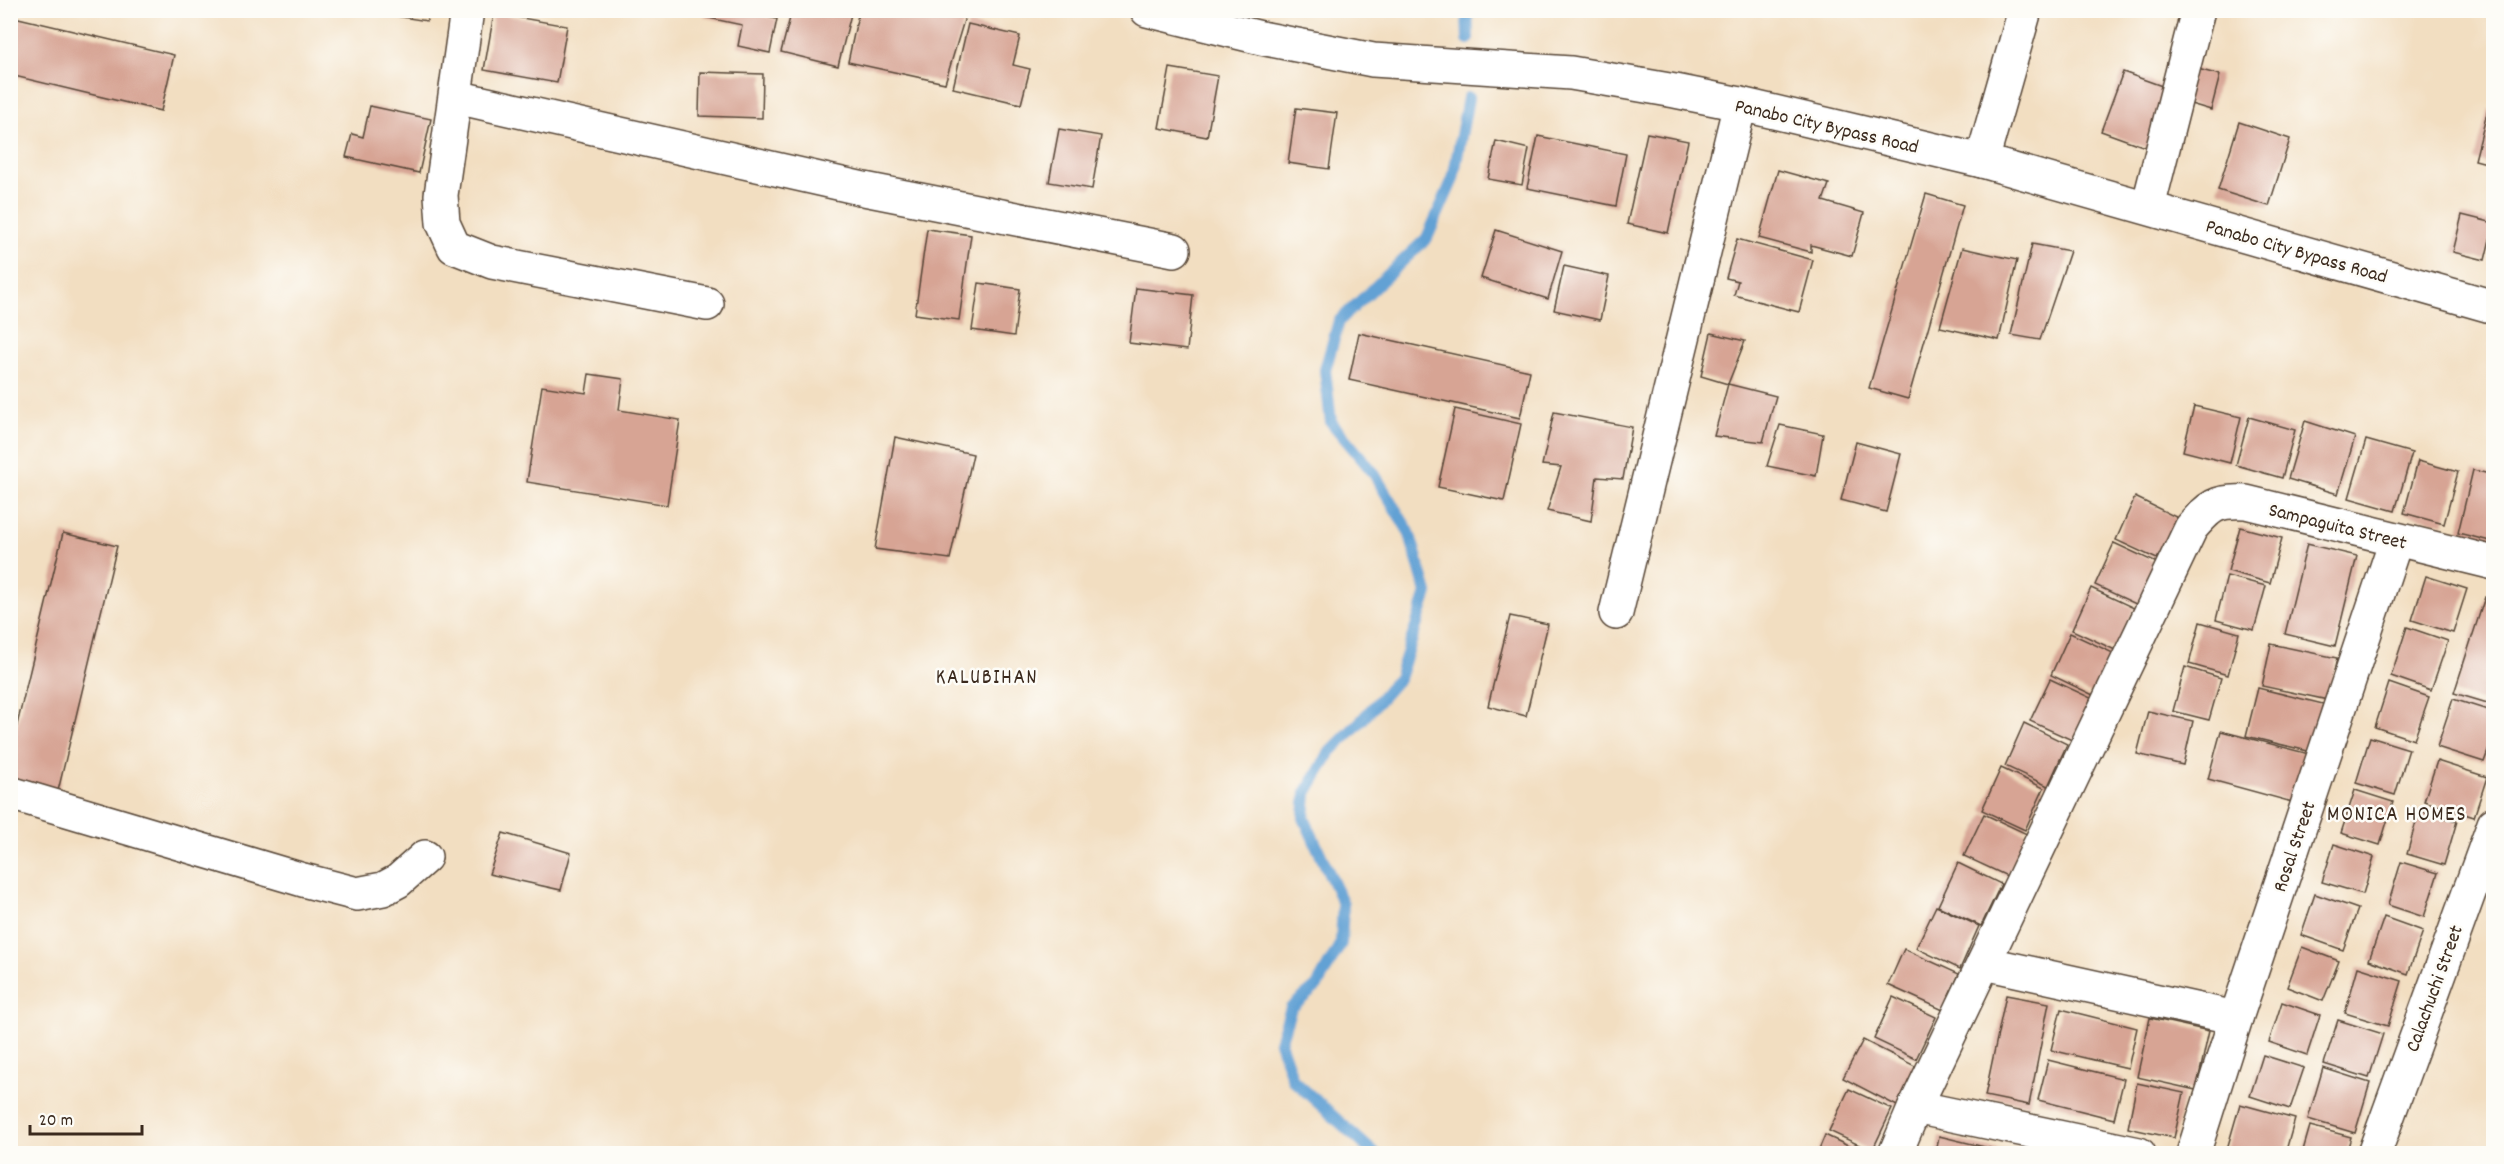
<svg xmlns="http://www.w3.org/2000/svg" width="2504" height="1164" font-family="Dekko,sans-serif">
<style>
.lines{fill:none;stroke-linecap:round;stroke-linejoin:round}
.stream{stroke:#62a1d4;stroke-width:12}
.building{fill:#d7a494}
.street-casing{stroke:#564536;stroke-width:36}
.secondary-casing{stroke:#564536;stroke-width:36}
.street{stroke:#fff;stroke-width:33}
.secondary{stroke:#fff;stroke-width:33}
.labels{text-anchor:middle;stroke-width:5;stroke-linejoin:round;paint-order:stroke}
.street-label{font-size:20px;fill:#3b2a1e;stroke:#fdfcf7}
.neighbourhood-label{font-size:21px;letter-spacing:1.5px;fill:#3b2a1e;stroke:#fdfcf7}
</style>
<rect width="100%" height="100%" fill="#fdfcf7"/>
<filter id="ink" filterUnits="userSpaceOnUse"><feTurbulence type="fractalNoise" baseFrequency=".0167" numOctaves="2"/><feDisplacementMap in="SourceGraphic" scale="12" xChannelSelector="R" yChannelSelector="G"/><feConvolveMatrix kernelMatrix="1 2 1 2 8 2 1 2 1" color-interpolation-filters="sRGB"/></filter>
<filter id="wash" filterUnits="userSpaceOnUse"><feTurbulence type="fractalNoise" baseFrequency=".008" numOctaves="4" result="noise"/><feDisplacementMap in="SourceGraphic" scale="24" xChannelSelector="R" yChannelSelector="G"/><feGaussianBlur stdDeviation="1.35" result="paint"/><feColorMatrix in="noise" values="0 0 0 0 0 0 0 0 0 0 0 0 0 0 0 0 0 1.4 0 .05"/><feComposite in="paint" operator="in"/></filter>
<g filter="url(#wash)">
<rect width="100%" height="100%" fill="#f2dec1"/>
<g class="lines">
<g class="stream">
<path d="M 1467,10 L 1468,39"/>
<path d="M 1375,1154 L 1293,1080 L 1280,1042 L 1291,1008 L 1317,986 L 1341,943 L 1343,904 L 1304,818 L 1306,793 L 1330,752 L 1361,721 L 1399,678 L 1427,593 L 1409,532 L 1373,472 L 1331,422 L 1325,370 L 1339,321 L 1427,238 L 1453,179 L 1468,98"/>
</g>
</g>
<g id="blocks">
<g class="building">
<path d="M 358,10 L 429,10 L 427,21 Z"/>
<path d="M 706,10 L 748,10 L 748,13 L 777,19 L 770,53 L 738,46 L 742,25 L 704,17 Z"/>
<path d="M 792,10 L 852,10 L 838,66 L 781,52 Z"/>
<path d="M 859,10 L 937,10 L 965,17 L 945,83 L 848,62 Z"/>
<path d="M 494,13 L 567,26 L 557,83 L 484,70 Z"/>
<path d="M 10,16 L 174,55 L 161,111 L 10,75 Z"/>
<path d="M 968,24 L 1020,36 L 1013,65 L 1030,69 L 1021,104 L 953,88 Z"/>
<path d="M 1170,68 L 1218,76 L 1207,137 L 1159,128 Z"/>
<path d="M 2194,68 L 2220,75 L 2211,110 L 2184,102 Z"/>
<path d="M 700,72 L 763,74 L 762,118 L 699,116 Z"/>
<path d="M 2123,72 L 2173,90 L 2151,149 L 2101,131 Z"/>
<path d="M 370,106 L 431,119 L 419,173 L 346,157 L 352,134 L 363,137 Z"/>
<path d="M 1296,108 L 1337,113 L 1329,169 L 1288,163 Z"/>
<path d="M 2488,109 L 2494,110 L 2494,165 L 2475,160 Z"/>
<path d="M 2239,122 L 2290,139 L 2269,206 L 2218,190 Z"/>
<path d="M 1059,129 L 1101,136 L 1092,189 L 1049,182 Z"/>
<path d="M 1647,133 L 1688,141 L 1668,233 L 1627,224 Z"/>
<path d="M 1538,136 L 1626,154 L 1616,206 L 1527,188 Z"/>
<path d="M 1496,141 L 1529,149 L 1522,185 L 1488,179 Z"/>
<path d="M 1778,170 L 1829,184 L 1823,201 L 1864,213 L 1852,256 L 1811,245 L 1811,252 L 1759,238 Z"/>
<path d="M 1926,194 L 1963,205 L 1908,399 L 1869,388 Z"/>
<path d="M 2462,215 L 2494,223 L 2485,260 L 2453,252 Z"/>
<path d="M 927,229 L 971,235 L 959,320 L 915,314 Z"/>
<path d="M 1496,230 L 1562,251 L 1548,299 L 1481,278 Z"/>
<path d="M 1737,239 L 1813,260 L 1799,312 L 1734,295 L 1738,281 L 1726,278 Z"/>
<path d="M 2032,244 L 2070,251 L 2040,340 L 2011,335 Z"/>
<path d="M 1962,248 L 2017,260 L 1999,340 L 1940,327 Z"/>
<path d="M 1564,266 L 1609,276 L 1600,320 L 1554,310 Z"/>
<path d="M 979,283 L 1020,289 L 1014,336 L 972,330 Z"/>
<path d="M 1136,288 L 1193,295 L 1187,350 L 1129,343 Z"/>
<path d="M 1359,333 L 1530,371 L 1520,418 L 1349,380 Z"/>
<path d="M 1711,333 L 1745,341 L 1728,384 L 1701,376 Z"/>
<path d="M 589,374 L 623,379 L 619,410 L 680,420 L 667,505 L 527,482 L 542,386 L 586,393 Z"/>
<path d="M 1728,384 L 1776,396 L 1763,442 L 1714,436 Z"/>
<path d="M 2194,406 L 2241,417 L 2230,463 L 2183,451 Z"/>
<path d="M 1455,409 L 1521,424 L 1504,501 L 1438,487 Z"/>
<path d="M 1554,412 L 1632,427 L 1623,479 L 1597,477 L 1591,521 L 1547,511 L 1561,467 L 1542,465 Z"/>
<path d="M 2249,417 L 2295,430 L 2282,478 L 2236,465 Z"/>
<path d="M 2305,421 L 2355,437 L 2338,494 L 2288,479 Z"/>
<path d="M 1780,425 L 1823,434 L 1816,476 L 1767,466 Z"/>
<path d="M 895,437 L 973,454 L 950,559 L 875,549 Z"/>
<path d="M 2366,440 L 2412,453 L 2395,511 L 2349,498 Z"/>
<path d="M 1856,442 L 1901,454 L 1886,512 L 1841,500 Z"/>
<path d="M 2418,461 L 2458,472 L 2444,524 L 2404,513 Z"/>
<path d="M 2473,470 L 2494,475 L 2494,542 L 2458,533 Z"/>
<path d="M 2135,497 L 2178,518 L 2159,560 L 2116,540 Z"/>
<path d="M 2240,527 L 2282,538 L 2270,583 L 2228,571 Z"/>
<path d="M 63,533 L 117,546 L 58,791 L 10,779 L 10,754 Z"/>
<path d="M 2114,543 L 2157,563 L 2138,605 L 2095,585 Z"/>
<path d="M 2307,544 L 2357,556 L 2335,646 L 2285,634 Z"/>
<path d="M 2227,576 L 2266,586 L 2254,630 L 2216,620 Z"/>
<path d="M 2426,576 L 2467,589 L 2453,633 L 2412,620 Z"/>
<path d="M 2091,588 L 2134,608 L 2115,650 L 2072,630 Z"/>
<path d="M 2485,597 L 2494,600 L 2494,705 L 2454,693 Z"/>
<path d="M 1510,616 L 1548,624 L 1526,716 L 1488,706 Z"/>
<path d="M 2200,622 L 2239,633 L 2228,675 L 2189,664 Z"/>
<path d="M 2407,627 L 2448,641 L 2431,690 L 2391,676 Z"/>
<path d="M 2070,633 L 2113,653 L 2093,695 L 2051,675 Z"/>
<path d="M 2271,644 L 2337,658 L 2328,700 L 2262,686 Z"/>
<path d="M 2185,667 L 2221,678 L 2209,720 L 2173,711 Z"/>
<path d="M 2050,679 L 2093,699 L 2074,741 L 2030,721 Z"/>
<path d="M 2389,683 L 2429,697 L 2414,740 L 2375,727 Z"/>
<path d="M 2258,688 L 2323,704 L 2312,752 L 2246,736 Z"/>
<path d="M 2453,699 L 2494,712 L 2494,735 L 2484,762 L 2437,747 Z"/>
<path d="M 2148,711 L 2193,721 L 2183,765 L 2137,754 Z"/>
<path d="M 2024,723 L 2067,744 L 2048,786 L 2005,766 Z"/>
<path d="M 2221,731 L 2309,754 L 2296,803 L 2208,779 Z"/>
<path d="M 2370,737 L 2409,749 L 2395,795 L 2356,783 Z"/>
<path d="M 2437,761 L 2487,777 L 2474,817 L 2424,801 Z"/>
<path d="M 2001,768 L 2044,788 L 2025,830 L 1982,810 Z"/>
<path d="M 2355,790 L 2393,802 L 2380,845 L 2341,833 Z"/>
<path d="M 2419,811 L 2457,821 L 2444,865 L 2407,854 Z"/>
<path d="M 1984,814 L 2027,834 L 2007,876 L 1964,856 Z"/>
<path d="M 503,833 L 571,853 L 561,890 L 489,874 Z"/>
<path d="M 2334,844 L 2374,857 L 2363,894 L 2322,882 Z"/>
<path d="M 2401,862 L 2438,873 L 2424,917 L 2388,905 Z"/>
<path d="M 1958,863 L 2001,884 L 1981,926 L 1938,906 Z"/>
<path d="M 2315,894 L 2358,909 L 2343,950 L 2301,935 Z"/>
<path d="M 1936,906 L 1979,926 L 1960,969 L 1916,948 Z"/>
<path d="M 2384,917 L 2423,931 L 2408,974 L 2369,960 Z"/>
<path d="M 2302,947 L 2339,961 L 2323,1001 L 2287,987 Z"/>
<path d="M 1904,949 L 1959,974 L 1943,1010 L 1888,985 Z"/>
<path d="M 2358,967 L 2402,981 L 2388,1026 L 2345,1013 Z"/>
<path d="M 2006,995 L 2049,1003 L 2029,1105 L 1985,1096 Z"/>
<path d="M 1893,997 L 1936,1017 L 1916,1059 L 1874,1039 Z"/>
<path d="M 2282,1002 L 2320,1015 L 2307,1055 L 2269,1042 Z"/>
<path d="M 2061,1009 L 2137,1028 L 2128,1068 L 2051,1050 Z"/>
<path d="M 2150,1018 L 2209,1031 L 2196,1090 L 2137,1077 Z"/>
<path d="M 2338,1020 L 2383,1034 L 2369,1078 L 2324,1064 Z"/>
<path d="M 1863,1040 L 1919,1068 L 1899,1107 L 1843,1078 Z"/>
<path d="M 2263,1055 L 2304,1068 L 2290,1109 L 2250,1096 Z"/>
<path d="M 2048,1060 L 2124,1079 L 2114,1119 L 2038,1100 Z"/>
<path d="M 2323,1068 L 2370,1083 L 2355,1133 L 2308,1119 Z"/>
<path d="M 2137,1083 L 2184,1093 L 2174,1138 L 2128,1128 Z"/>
<path d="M 1849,1089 L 1892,1109 L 1872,1151 L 1829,1131 Z"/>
<path d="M 2240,1104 L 2295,1119 L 2285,1154 L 2242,1154 L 2227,1149 Z"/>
<path d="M 2310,1126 L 2351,1137 L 2346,1154 L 2302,1154 Z"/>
<path d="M 1825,1135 L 1865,1154 L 1817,1154 Z"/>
<path d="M 1939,1136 L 2010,1153 L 2010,1154 L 1936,1154 Z"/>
</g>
</g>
</g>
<g filter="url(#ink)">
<use href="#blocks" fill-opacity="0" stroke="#564536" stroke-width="1.5"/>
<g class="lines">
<defs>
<g id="street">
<path d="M 467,10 L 441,195 L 443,223 L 454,247 L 492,262 L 707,304"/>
<path d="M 456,97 L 864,189 L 1174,250"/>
<path d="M 1982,161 L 2025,10"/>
<path d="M 2148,207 L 2198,10"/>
<path d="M 1616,613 L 1740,104"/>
<path d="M 10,793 L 303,880 L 357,894 L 383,889 L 398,881 L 425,857"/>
<path d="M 1984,963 L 2236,1018"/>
<path d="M 1915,1107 L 2139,1154"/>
<path d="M 1895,1154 L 1915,1107 L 2191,528 C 2210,506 2216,500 2246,502 L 2494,563"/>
<path d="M 2193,1154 L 2236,1018 L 2396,540"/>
<path d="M 2374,1154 L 2494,824"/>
</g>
<path id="secondary" d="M 1147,10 L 1261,38 L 1373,60 L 1571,73 L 1675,91 L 1740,104 L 1982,161 L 2494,307"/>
</defs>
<use href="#street" class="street-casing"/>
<use href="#secondary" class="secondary-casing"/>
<use href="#street" class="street"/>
<use href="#secondary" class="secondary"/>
</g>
</g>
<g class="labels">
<g class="street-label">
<text transform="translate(1827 125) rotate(13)" y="7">Panabo City Bypass Road</text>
<text transform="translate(2297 250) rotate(16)" y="7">Panabo City Bypass Road</text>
<text transform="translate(2338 525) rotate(14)" y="7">Sampaguita Street</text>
<text transform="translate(2293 846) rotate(-71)" y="7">Rosal Street</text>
<text transform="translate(2433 988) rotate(-70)" y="7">Calachuchi Street</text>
</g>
<g class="neighbourhood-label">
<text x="987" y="683">KALUBIHAN</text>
<text x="2397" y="820">MONICA HOMES</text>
</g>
</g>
<rect width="2504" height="1164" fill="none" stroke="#fdfcf7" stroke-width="36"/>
<path d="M30 1125v9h112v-9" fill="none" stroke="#3b2a1e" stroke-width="3"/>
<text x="39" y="1125" font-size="18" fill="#3b2a1e" stroke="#fdfcf7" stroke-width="4.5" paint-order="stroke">20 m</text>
</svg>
